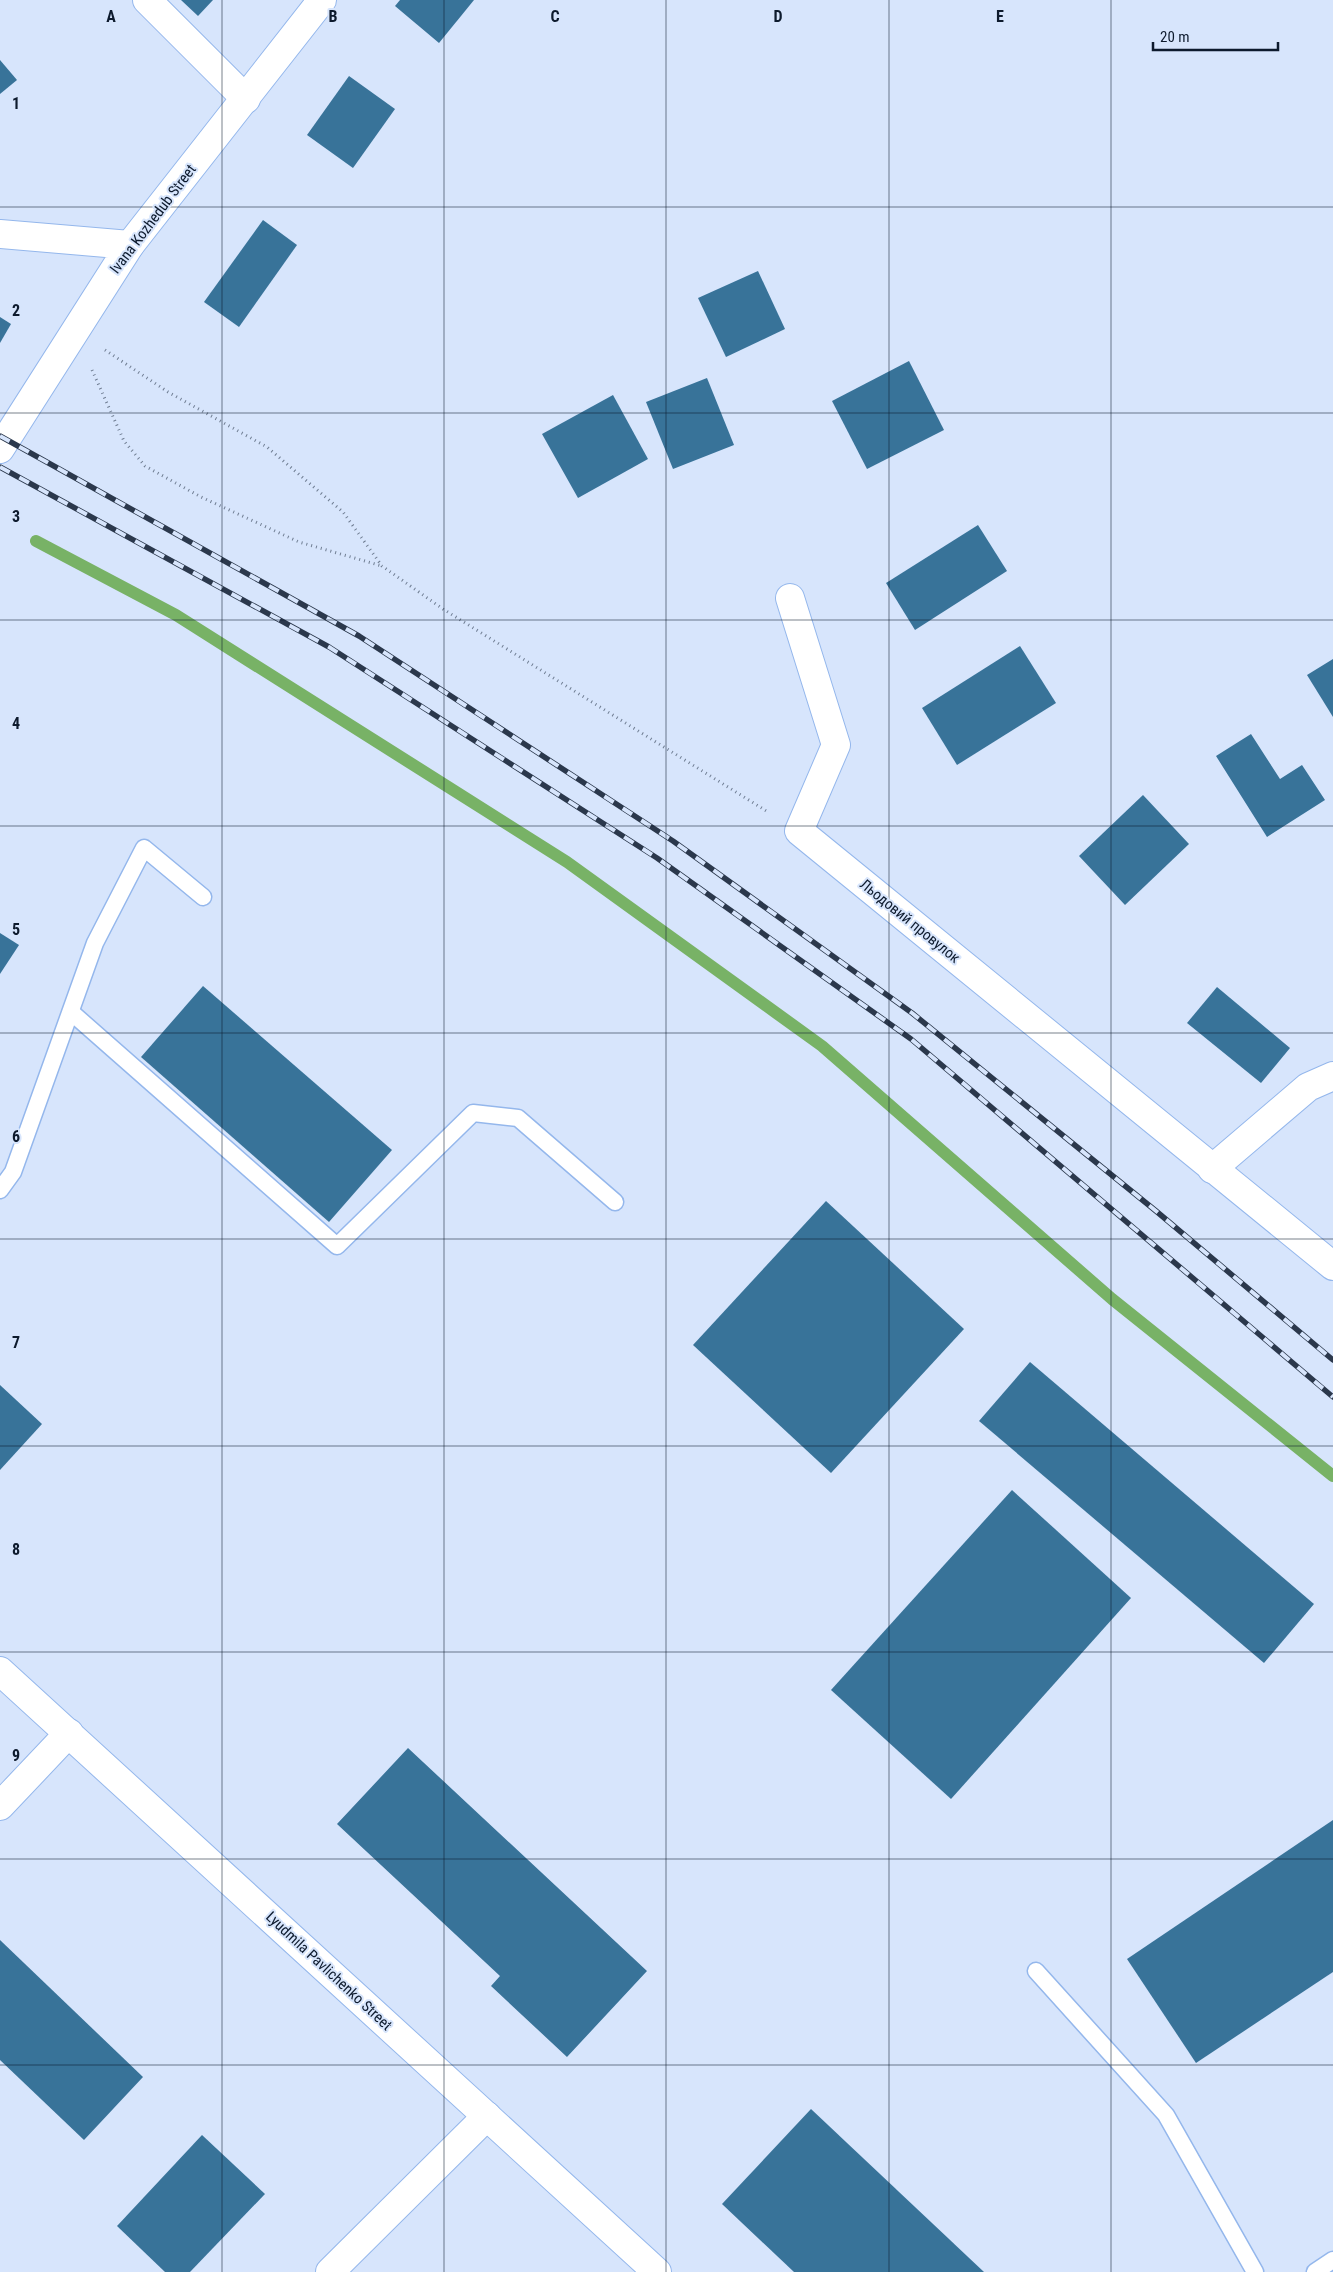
<svg xmlns="http://www.w3.org/2000/svg" width="1333" height="2272" font-family="'Roboto Condensed',sans-serif">
<style>
.lines{fill:none;stroke-linecap:round;stroke-linejoin:round}
.stream{stroke:#78b266;stroke-width:12}
.building{fill:#387399}
.service-casing{stroke:#94b7ec;stroke-width:19}
.minor-casing{stroke:#94b7ec;stroke-width:30}
.tertiary-casing{stroke:#94b7ec;stroke-width:30}
.secondary-casing{stroke:#94b7ec;stroke-width:30}
.path{stroke:#707e93;stroke-width:3;stroke-dasharray:1 4;stroke-linecap:butt}
.service{stroke:#fff;stroke-width:16}
.minor{stroke:#fff;stroke-width:28}
.tertiary{stroke:#fff;stroke-width:28}
.secondary{stroke:#fff;stroke-width:28}
.rail-casing{stroke:#2b384c;stroke-width:5.5}
.rail{stroke:#d7e5fc;stroke-width:4;stroke-dasharray:11;stroke-linecap:butt}
.grid{fill:none;stroke:#0d1a2d;stroke-width:1;stroke-opacity:0.55}
.labels{text-anchor:middle;stroke-width:4;stroke-linejoin:round;paint-order:stroke}
.street-label{font-size:15px;fill:#0d1a2d;stroke:#d7e5fc}
.grid-label{font-size:16px;text-anchor:middle;font-weight:bold;fill:#0d1a2d;stroke:#d7e5fc;stroke-width:4;stroke-linejoin:round;paint-order:stroke}
</style>
<rect width="100%" height="100%" fill="#d7e5fc"/>
<g class="lines">
<path class="stream" d="M 36,541 L 176,615 L 567,862 L 822,1046 L 1112,1299 L 1333,1476"/>
</g>
<g class="building">
<path d="M 181,0 L 213,0 L 198,16 Z"/>
<path d="M 400,0 L 474,0 L 439,43 L 395,6 Z"/>
<path d="M 0,60 L 17,80 L 0,94 Z"/>
<path d="M 349,76 L 395,109 L 353,168 L 307,135 Z"/>
<path d="M 263,220 L 297,245 L 239,327 L 204,302 Z"/>
<path d="M 758,271 L 785,329 L 726,357 L 698,298 Z"/>
<path d="M 0,317 L 11,324 L 0,343 Z"/>
<path d="M 909,361 L 944,430 L 867,469 L 832,401 Z"/>
<path d="M 707,378 L 734,445 L 673,469 L 646,402 Z"/>
<path d="M 613,395 L 648,459 L 578,498 L 542,434 Z"/>
<path d="M 978,525 L 1007,571 L 915,630 L 886,583 Z"/>
<path d="M 1020,646 L 1056,703 L 957,765 L 922,708 Z"/>
<path d="M 1333,659 L 1333,717 L 1307,675 Z"/>
<path d="M 1251,734 L 1280,779 L 1302,765 L 1325,800 L 1267,837 L 1216,756 Z"/>
<path d="M 1143,795 L 1189,844 L 1125,905 L 1079,856 Z"/>
<path d="M 0,933 L 19,945 L 0,974 Z"/>
<path d="M 203,986 L 392,1150 L 329,1222 L 141,1057 Z"/>
<path d="M 1217,987 L 1290,1048 L 1261,1083 L 1187,1023 Z"/>
<path d="M 826,1201 L 964,1329 L 831,1473 L 693,1345 Z"/>
<path d="M 1030,1362 L 1314,1604 L 1264,1663 L 979,1421 Z"/>
<path d="M 0,1385 L 42,1424 L 0,1470 Z"/>
<path d="M 1012,1490 L 1131,1598 L 951,1799 L 831,1690 Z"/>
<path d="M 408,1748 L 647,1971 L 567,2057 L 491,1986 L 500,1976 L 337,1824 Z"/>
<path d="M 1333,1820 L 1333,1972 L 1196,2063 L 1127,1959 Z"/>
<path d="M 0,1940 L 143,2077 L 84,2140 L 0,2060 Z"/>
<path d="M 811,2109 L 984,2272 L 794,2272 L 722,2204 Z"/>
<path d="M 202,2135 L 265,2194 L 190,2272 L 165,2272 L 117,2226 Z"/>
</g>
<g class="lines">
<defs>
<g id="service">
<path d="M 71,1012 L 337,1246 L 473,1113 L 518,1118 L 615,1202"/>
<path d="M 0,1190 L 13,1172 L 95,943 L 144,848 L 203,897"/>
<path d="M 1036,1971 L 1166,2115 L 1255,2272"/>
<path d="M 1315,2272 L 1333,2260"/>
</g>
<g id="minor">
<path d="M 147,0 L 246,99"/>
<path d="M 790,598 L 836,745 L 799,831 L 1333,1266"/>
<path d="M 1212,1169 L 1308,1087 L 1333,1076"/>
<path d="M 0,1806 L 69,1733"/>
<path d="M 330,2272 L 487,2116"/>
</g>
<path id="tertiary" d="M 130,245 L 322,0"/>
<g id="secondary">
<path d="M 0,234 L 130,245 L 0,449"/>
<path d="M 0,1671 L 657,2272"/>
</g>
</defs>
<use href="#service" class="service-casing"/>
<use href="#minor" class="minor-casing"/>
<use href="#tertiary" class="tertiary-casing"/>
<use href="#secondary" class="secondary-casing"/>
<g class="path">
<path d="M 105,350 L 168,392 L 267,447 L 343,512 L 382,566 L 443,609 L 768,812"/>
<path d="M 92,370 L 124,441 L 145,466 L 201,497 L 299,542 L 382,566"/>
</g>
<use href="#service" class="service"/>
<use href="#minor" class="minor"/>
<use href="#tertiary" class="tertiary"/>
<use href="#secondary" class="secondary"/>
<defs>
<g id="rail">
<path d="M 0,436 L 359,636 L 673,841 L 912,1013 L 1156,1211 L 1333,1360"/>
<path d="M 0,467 L 329,647 L 657,858 L 911,1039 L 1333,1397"/>
</g>
</defs>
<use href="#rail" class="rail-casing"/>
<use href="#rail" class="rail"/>
</g>
<path class="grid" d="M 222,0 L 222,2272M 444,0 L 444,2272M 666,0 L 666,2272M 889,0 L 889,2272M 1111,0 L 1111,2272M 0,207 L 1333,207M 0,413 L 1333,413M 0,620 L 1333,620M 0,826 L 1333,826M 0,1033 L 1333,1033M 0,1239 L 1333,1239M 0,1446 L 1333,1446M 0,1652 L 1333,1652M 0,1859 L 1333,1859M 0,2065 L 1333,2065"/>
<g class="labels">
<g class="street-label">
<text transform="translate(153 219) rotate(-53)" y="5">Ivana Kozhedub Street</text>
<text transform="translate(910 921) rotate(39)" y="5">Льодовий провулок</text>
<text transform="translate(329 1971) rotate(43)" y="5">Lyudmila Pavlichenko Street</text>
</g>
</g>
<g class="grid-label">
<text x="111" y="22">A</text>
<text x="333" y="22">B</text>
<text x="555" y="22">C</text>
<text x="778" y="22">D</text>
<text x="1000" y="22">E</text>
<text x="16" y="109">1</text>
<text x="16" y="316">2</text>
<text x="16" y="522">3</text>
<text x="16" y="729">4</text>
<text x="16" y="935">5</text>
<text x="16" y="1142">6</text>
<text x="16" y="1348">7</text>
<text x="16" y="1555">8</text>
<text x="16" y="1761">9</text>
</g>
<path d="M1153 42v8h125v-8" fill="none" stroke="#0d1a2d" stroke-width="2.5"/>
<text x="1160" y="42" font-size="15" fill="#0d1a2d" stroke="#d7e5fc" stroke-width="4" paint-order="stroke">20 m</text>
</svg>
